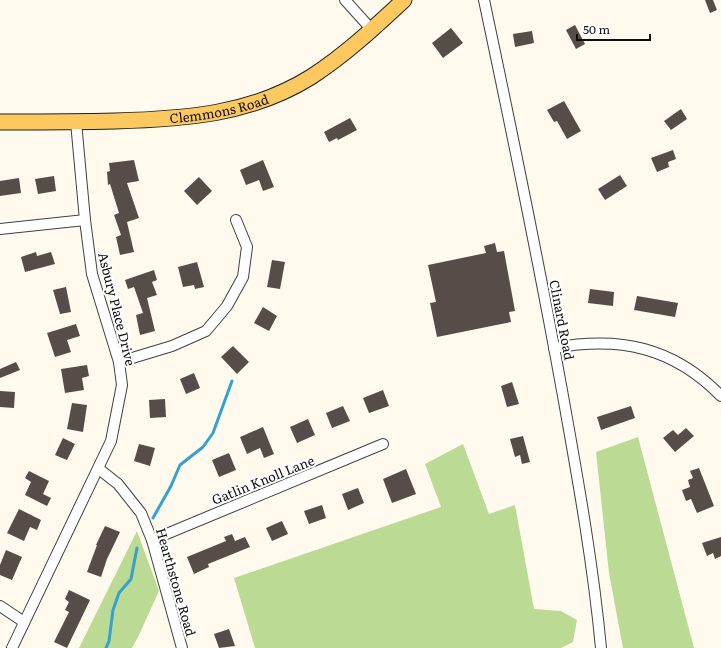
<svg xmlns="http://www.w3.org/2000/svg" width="721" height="648" font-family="Literata,serif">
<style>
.forest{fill:#bbdb95}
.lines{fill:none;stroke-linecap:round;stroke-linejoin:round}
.stream{stroke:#36a0d1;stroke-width:3}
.building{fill:#564d49}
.street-casing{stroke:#404040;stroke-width:12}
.primary-casing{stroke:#1e1e1e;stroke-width:17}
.street{stroke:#fff;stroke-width:10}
.primary{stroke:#fcc961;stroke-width:15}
.labels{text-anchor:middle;stroke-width:4;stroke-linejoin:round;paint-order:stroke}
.street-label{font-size:13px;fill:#0d0d0d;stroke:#fff}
</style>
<rect width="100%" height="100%" fill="#fffaed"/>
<g class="forest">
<path d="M 638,437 L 694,648 L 623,648 L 609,573 L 596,452 Z"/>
<path d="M 463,444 L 489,514 L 515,505 L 534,609 L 561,611 L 577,620 L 573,642 L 561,648 L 255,648 L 234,578 L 441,507 L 425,464 Z"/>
<path d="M 137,531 L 159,591 L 139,635 L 132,648 L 79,648 Z"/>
</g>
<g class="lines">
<g class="stream">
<path d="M 153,518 L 171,486 L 180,465 L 203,447 L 213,433 L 232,381"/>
<path d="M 106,648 L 109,641 L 113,610 L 119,593 L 131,579 L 137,548"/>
</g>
</g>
<g class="building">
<path d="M 705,0 L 713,0 L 717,10 L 710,13 Z"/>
<path d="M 575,25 L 585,44 L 576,49 L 566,30 Z"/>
<path d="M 451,28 L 463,43 L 443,58 L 432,43 Z"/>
<path d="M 532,31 L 534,43 L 515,47 L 513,34 Z"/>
<path d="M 564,101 L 581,131 L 567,139 L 557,121 L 554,122 L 547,110 Z"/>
<path d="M 681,109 L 687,119 L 671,130 L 664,121 Z"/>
<path d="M 350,118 L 357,130 L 338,140 L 337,138 L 329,142 L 324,132 Z"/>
<path d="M 673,150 L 676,159 L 668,162 L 669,167 L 657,172 L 651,158 Z"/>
<path d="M 134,160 L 139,181 L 127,183 L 139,218 L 127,222 L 134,252 L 120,255 L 116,237 L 121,235 L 114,215 L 119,213 L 110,184 L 108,185 L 107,172 L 110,171 L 109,163 Z"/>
<path d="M 263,160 L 274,187 L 263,191 L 259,180 L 246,185 L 240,170 Z"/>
<path d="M 620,175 L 627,186 L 605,200 L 598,189 Z"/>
<path d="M 54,176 L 56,191 L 38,194 L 35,179 Z"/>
<path d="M 199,177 L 212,191 L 197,205 L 184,191 Z"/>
<path d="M 19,178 L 21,193 L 0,196 L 0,181 Z"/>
<path d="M 495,243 L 497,252 L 504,251 L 515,311 L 509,312 L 511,322 L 437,337 L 430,303 L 436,302 L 428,265 L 486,253 L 484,246 Z"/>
<path d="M 36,252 L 37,256 L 51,252 L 55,264 L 25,272 L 21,257 Z"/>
<path d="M 272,260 L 285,262 L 280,289 L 267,287 Z"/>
<path d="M 197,262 L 204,287 L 195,289 L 194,285 L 183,287 L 178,267 Z"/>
<path d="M 154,270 L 157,280 L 152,282 L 157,295 L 147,298 L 155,331 L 140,335 L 136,315 L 143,313 L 134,287 L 128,289 L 125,280 Z"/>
<path d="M 66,287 L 71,312 L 60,314 L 53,290 Z"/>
<path d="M 590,289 L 614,292 L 613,306 L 588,303 Z"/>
<path d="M 637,296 L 678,303 L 675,317 L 634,310 Z"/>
<path d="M 263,307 L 277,316 L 269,331 L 254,323 Z"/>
<path d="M 76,324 L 80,336 L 67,340 L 71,352 L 55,357 L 47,333 Z"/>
<path d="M 233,346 L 249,362 L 237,374 L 221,357 Z"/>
<path d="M 16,362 L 20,370 L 0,378 L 0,369 Z"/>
<path d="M 87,365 L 89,376 L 82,378 L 84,390 L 65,393 L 61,369 Z"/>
<path d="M 194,373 L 200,388 L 186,394 L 180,379 Z"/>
<path d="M 512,382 L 519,404 L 507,407 L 501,386 Z"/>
<path d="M 383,390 L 389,406 L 369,413 L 363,398 Z"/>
<path d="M 0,391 L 15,392 L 14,408 L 0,407 Z"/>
<path d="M 165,399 L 166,417 L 150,418 L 149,400 Z"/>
<path d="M 72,403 L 87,405 L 83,432 L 67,429 Z"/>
<path d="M 343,406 L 350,421 L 332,428 L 326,413 Z"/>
<path d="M 631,406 L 635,418 L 601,430 L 597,417 Z"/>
<path d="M 308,419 L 315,435 L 297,443 L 290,427 Z"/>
<path d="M 263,427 L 274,454 L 264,458 L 260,448 L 247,454 L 240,437 Z"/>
<path d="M 686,428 L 694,436 L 675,452 L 663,438 L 673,430 L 678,435 Z"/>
<path d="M 523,436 L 530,462 L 522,464 L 520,455 L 515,457 L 510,439 Z"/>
<path d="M 63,438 L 75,444 L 67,460 L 55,455 Z"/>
<path d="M 139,444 L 155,448 L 150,466 L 134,461 Z"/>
<path d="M 229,453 L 236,470 L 219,477 L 212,460 Z"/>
<path d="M 699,468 L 714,506 L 697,513 L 691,499 L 686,501 L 682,490 L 690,487 L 688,480 L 693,478 L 690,471 Z"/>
<path d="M 406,469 L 416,494 L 392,503 L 383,479 Z"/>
<path d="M 29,471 L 49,481 L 43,494 L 51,498 L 47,506 L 25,495 L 31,482 L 25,478 Z"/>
<path d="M 358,488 L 364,503 L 348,510 L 342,494 Z"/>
<path d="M 322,505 L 326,518 L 309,524 L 304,511 Z"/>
<path d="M 19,509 L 41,520 L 37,530 L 30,527 L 24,541 L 7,533 Z"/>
<path d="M 282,521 L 288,534 L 272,541 L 266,528 Z"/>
<path d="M 105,526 L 120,532 L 107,559 L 101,577 L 87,572 L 97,545 L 96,545 Z"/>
<path d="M 232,534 L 235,541 L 245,537 L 250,547 L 208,564 L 209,567 L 194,574 L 187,557 L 226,541 L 224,537 Z"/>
<path d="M 721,537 L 721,556 L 715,559 L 713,553 L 707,556 L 702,543 Z"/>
<path d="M 6,550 L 22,557 L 12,580 L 0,575 L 0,565 Z"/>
<path d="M 69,590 L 90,600 L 67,648 L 54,642 L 69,612 L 65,610 L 69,602 L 65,599 Z"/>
<path d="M 229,629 L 235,646 L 219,648 L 214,634 Z"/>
</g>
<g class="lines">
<defs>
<g id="street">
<path d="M 345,0 L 372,30"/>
<path d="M 484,0 C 512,132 539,263 563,396 C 578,480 593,563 601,648"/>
<path d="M 0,229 L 85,220"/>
<path d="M 554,348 C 620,336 673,347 721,396"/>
<path d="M 119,362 L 172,346 L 206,331 L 227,306 L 243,277 L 247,247 L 236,220"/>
<path d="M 99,469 L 118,484 L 141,513 L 152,540 L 182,648"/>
<path d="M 152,540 L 383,444"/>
<path d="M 0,606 L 24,622"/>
<path d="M 12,648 L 111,441 L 122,385 L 119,362 L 92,274 L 85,220 L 76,122"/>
</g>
<g id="primary">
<path id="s1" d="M 0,122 C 38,122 77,122 115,121 C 184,119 250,115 311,77 C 345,55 375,27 404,0"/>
</g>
</defs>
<use href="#street" class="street-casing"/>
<use href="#primary" class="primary-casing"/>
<use href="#street" class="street"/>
<use href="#primary" class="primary"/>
</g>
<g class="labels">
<g class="street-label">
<text dy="5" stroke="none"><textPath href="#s1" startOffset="220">Clemmons Road</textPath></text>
<text transform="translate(117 309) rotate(76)" y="5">Asbury Place Drive</text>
<text transform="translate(562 320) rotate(79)" y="5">Clinard Road</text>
<text transform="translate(263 480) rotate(-22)" y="5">Gatlin Knoll Lane</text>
<text transform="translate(176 582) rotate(74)" y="5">Hearthstone Road</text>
</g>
</g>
<path d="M577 34v6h73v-6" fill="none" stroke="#0d0d0d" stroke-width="2"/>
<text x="583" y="34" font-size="12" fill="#0d0d0d" stroke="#ffffff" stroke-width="3" paint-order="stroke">50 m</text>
</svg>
